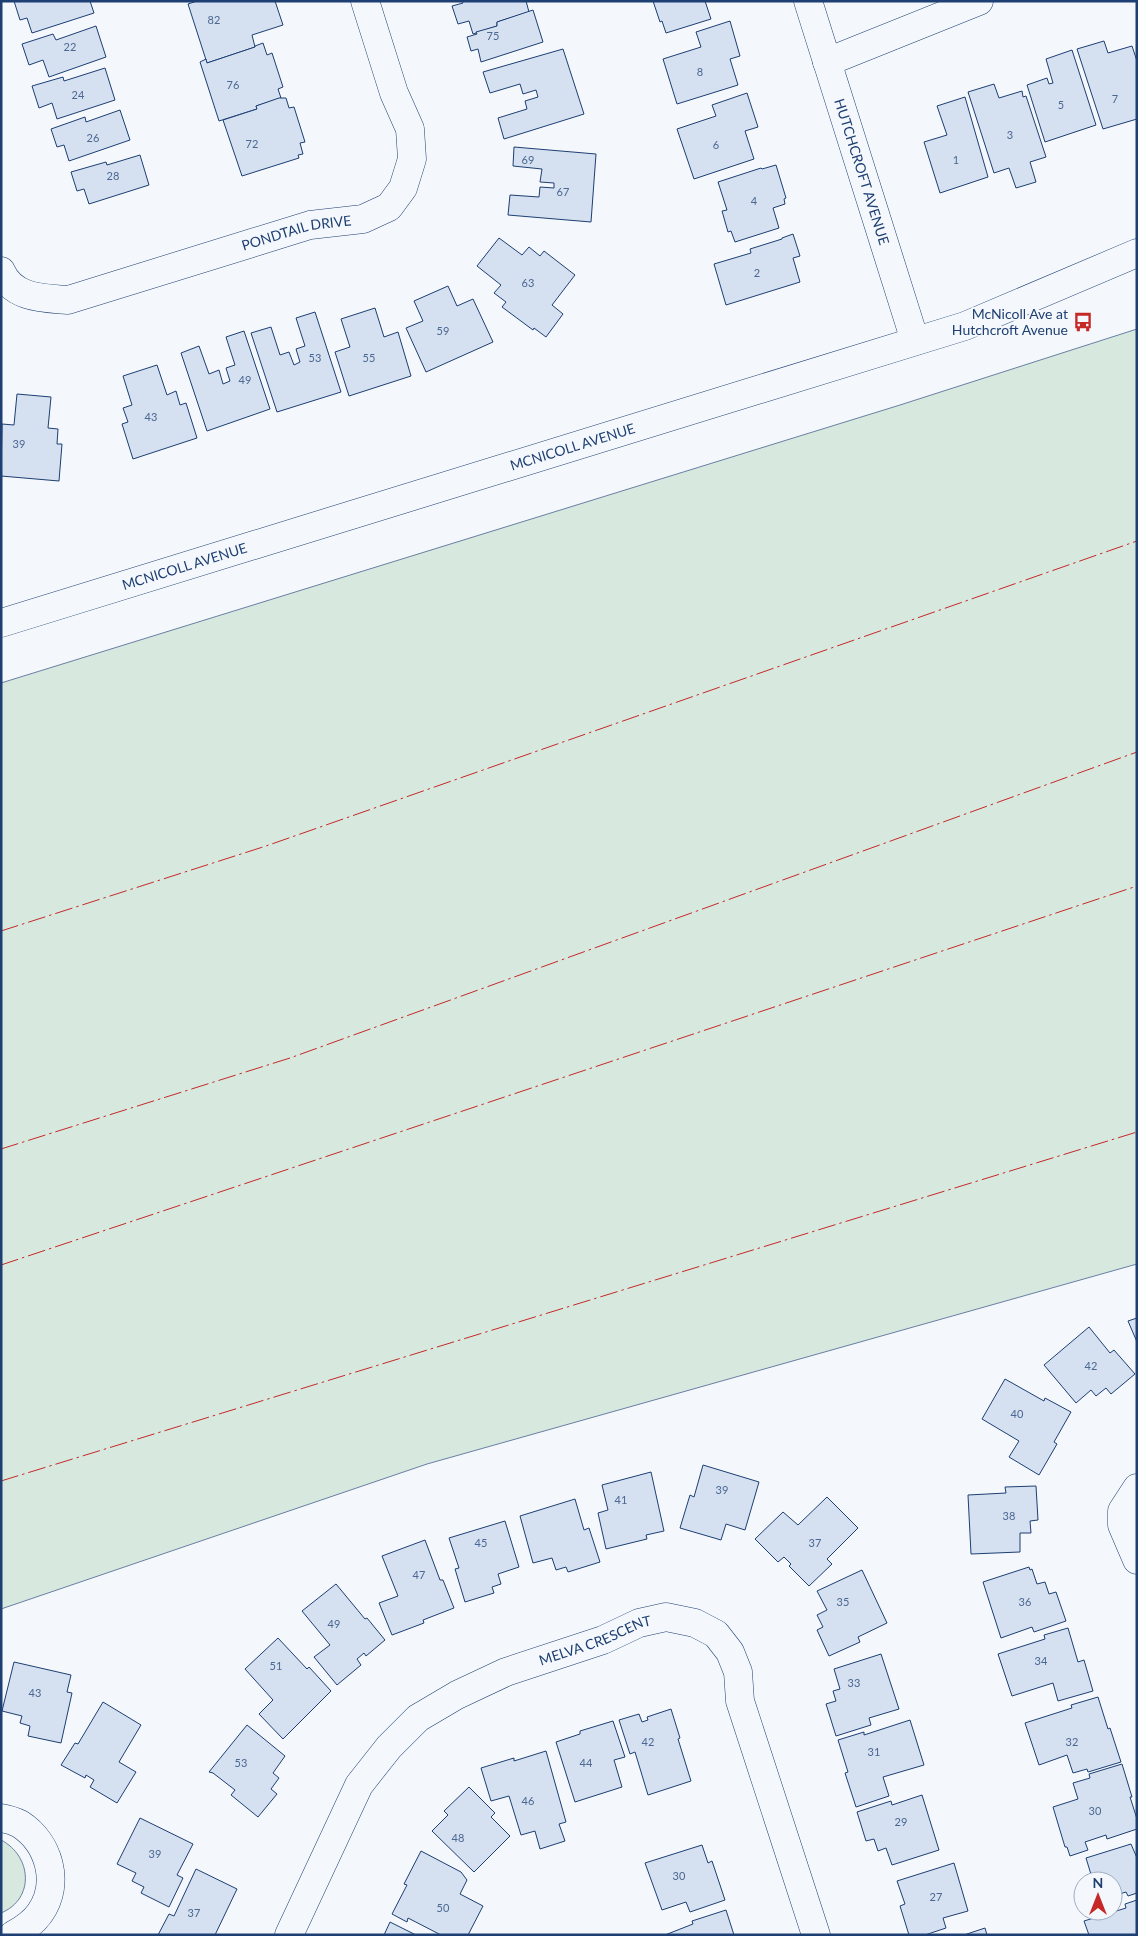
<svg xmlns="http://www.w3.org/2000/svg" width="1138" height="1936" font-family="Lato,sans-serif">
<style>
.green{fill:#d7e8df;stroke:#687fa3}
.building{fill:#d5e0f0;stroke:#1d3f73}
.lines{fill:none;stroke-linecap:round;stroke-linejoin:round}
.minor-casing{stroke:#1d3f73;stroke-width:29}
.tertiary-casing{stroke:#1d3f73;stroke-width:29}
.secondary-casing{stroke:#1d3f73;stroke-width:29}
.minor{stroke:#f4f7fb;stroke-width:28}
.tertiary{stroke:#f4f7fb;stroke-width:28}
.secondary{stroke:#f4f7fb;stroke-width:28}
.power{stroke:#c62828;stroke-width:1;stroke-dasharray:18 4 2.5 4;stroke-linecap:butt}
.labels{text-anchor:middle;stroke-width:4;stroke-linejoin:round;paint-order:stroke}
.number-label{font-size:11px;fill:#4b6792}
.street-label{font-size:14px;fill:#1d3f73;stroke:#f4f7fb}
.poi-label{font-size:14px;fill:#1d3f73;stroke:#f4f7fb;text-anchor:end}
</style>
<rect width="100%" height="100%" fill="#f4f7fb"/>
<g class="green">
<path d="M 1137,329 L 1137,1264 L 427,1464 L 1,1609 L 1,683 L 900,405 Z"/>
<path d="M 1,1840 C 32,1856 35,1899 1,1913 Z"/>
</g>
<g class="building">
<path d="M 14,1 L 90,1 L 94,13 L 32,33 L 27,18 L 20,20 Z"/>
<path d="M 275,1 L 283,25 L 252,35 L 255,47 L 207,63 L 188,4 L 197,1 Z"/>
<path d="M 462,1 L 526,1 L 529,12 L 497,22 L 497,26 L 473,34 L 469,21 L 458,24 L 452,6 L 463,3 Z"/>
<path d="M 653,1 L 705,1 L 711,19 L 666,33 L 662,21 L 660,22 Z"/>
<path d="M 533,10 L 543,42 L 481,62 L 478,49 L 471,51 L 467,37 L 477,34 L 476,32 L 497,26 L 497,22 Z"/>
<path d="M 730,21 L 740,56 L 730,59 L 738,85 L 677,104 L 663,59 L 701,47 L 696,32 Z"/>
<path d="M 96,26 L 106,57 L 49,77 L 43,60 L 29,65 L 22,44 L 53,34 L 56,40 Z"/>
<path d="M 1104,41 L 1108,53 L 1132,46 L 1137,61 L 1137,119 L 1103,129 L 1077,49 Z"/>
<path d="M 263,43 L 267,55 L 272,53 L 283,87 L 278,89 L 281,98 L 256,106 L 257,109 L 219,121 L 200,62 L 206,59 L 207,63 L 255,47 L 255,46 Z"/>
<path d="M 563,49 L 584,114 L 504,139 L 498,118 L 527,109 L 525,101 L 538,97 L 536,90 L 523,94 L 520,84 L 490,93 L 483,72 Z"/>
<path d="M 1072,50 L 1096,125 L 1045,142 L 1027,85 L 1047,78 L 1049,84 L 1053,83 L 1046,59 Z"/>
<path d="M 105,68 L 115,100 L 57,119 L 52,103 L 39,108 L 32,86 L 63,77 L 64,81 Z"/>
<path d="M 994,84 L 999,98 L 1022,91 L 1023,97 L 1026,96 L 1046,157 L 1030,162 L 1036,182 L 1016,188 L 1009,168 L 994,173 L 968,92 Z"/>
<path d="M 747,93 L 758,127 L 745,131 L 754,159 L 694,179 L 677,129 L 716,116 L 712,105 Z"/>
<path d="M 965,97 L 988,177 L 940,193 L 924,142 L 947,135 L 937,106 Z"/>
<path d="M 279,98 L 286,98 L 289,108 L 294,107 L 305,142 L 300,143 L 303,154 L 298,155 L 299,158 L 242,176 L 223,120 L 257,109 L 256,106 Z"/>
<path d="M 120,110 L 130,140 L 69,161 L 64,145 L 57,147 L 51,129 L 85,117 L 86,122 Z"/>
<path d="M 514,147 L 596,154 L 591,222 L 508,215 L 510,195 L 539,197 L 540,187 L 554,188 L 554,183 L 540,182 L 542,169 L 513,166 Z"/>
<path d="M 140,155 L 149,185 L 89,204 L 84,189 L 77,191 L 71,172 L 106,162 L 107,165 Z"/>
<path d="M 776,165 L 786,198 L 784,199 L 785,204 L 773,208 L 779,228 L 735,242 L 731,231 L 728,232 L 722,211 L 727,210 L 718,182 L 761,168 L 762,169 Z"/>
<path d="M 793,234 L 800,256 L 793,258 L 800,282 L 726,305 L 714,264 L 751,253 L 750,249 L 782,239 L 782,238 Z"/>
<path d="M 499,238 L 522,255 L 529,247 L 540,256 L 544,251 L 575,275 L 552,305 L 563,314 L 546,337 L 534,328 L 533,330 L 502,307 L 506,302 L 494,293 L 501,285 L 477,266 Z"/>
<path d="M 448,286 L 457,306 L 473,299 L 493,342 L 426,372 L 406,328 L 423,321 L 414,301 Z"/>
<path d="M 375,308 L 384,337 L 398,332 L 411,376 L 349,396 L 335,352 L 350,347 L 341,319 Z"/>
<path d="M 315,312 L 341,392 L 277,412 L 251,333 L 271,327 L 280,355 L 289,352 L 294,365 L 300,362 L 296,349 L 305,346 L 296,318 Z"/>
<path d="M 244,331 L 270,409 L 207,431 L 181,353 L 199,346 L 209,374 L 219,370 L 223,384 L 230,381 L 226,368 L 235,365 L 226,337 Z"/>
<path d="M 157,365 L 167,395 L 176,391 L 180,405 L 186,403 L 197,438 L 133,459 L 122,424 L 128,422 L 123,408 L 132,405 L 123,376 Z"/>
<path d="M 17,394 L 51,397 L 48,428 L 58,429 L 57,444 L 62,444 L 59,481 L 1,476 L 2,424 L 14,425 Z"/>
<path d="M 1137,1318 L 1137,1342 L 1128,1321 Z"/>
<path d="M 1089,1327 L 1110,1353 L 1114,1350 L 1135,1374 L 1111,1394 L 1106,1388 L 1096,1396 L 1091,1390 L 1076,1403 L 1044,1365 Z"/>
<path d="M 1005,1379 L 1044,1401 L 1045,1398 L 1071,1412 L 1054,1442 L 1057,1444 L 1039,1475 L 1009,1457 L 1019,1441 L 982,1419 Z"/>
<path d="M 703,1465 L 759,1482 L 745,1530 L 726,1524 L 721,1540 L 680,1528 L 690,1495 L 694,1497 Z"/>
<path d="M 651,1472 L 664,1531 L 646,1535 L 647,1539 L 606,1549 L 598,1513 L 608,1510 L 602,1485 Z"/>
<path d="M 1036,1486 L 1038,1520 L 1030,1521 L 1031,1533 L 1020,1533 L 1020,1552 L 971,1554 L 968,1495 L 1006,1493 L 1005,1487 Z"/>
<path d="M 827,1497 L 858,1528 L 827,1559 L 832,1564 L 809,1586 L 789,1566 L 791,1564 L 784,1557 L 778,1562 L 755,1539 L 783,1512 L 798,1525 Z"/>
<path d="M 575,1499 L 584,1530 L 589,1528 L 600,1562 L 568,1572 L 566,1567 L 556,1570 L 552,1558 L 533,1563 L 520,1516 Z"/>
<path d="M 505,1521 L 519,1567 L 498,1574 L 501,1584 L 492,1587 L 494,1593 L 465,1602 L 455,1569 L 459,1568 L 449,1538 Z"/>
<path d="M 425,1540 L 440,1580 L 443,1580 L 454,1608 L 423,1620 L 424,1623 L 392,1635 L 379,1603 L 398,1596 L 382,1556 Z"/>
<path d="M 1029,1567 L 1030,1570 L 1032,1569 L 1037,1584 L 1045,1582 L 1049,1594 L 1056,1592 L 1066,1621 L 1034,1632 L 1032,1627 L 1001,1638 L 983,1582 Z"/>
<path d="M 862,1570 L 887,1623 L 858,1637 L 860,1642 L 829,1656 L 817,1630 L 823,1627 L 817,1615 L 827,1610 L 817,1591 Z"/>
<path d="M 336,1584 L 365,1619 L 367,1618 L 385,1640 L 366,1656 L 364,1653 L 357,1659 L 361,1665 L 337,1685 L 314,1657 L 330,1645 L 302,1611 Z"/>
<path d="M 1068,1628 L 1078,1662 L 1084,1660 L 1093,1691 L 1058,1701 L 1053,1683 L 1012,1696 L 998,1654 L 1045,1639 L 1044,1635 Z"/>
<path d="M 278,1638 L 307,1669 L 309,1667 L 331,1691 L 283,1739 L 259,1714 L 273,1700 L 245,1669 Z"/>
<path d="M 881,1654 L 899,1709 L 869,1718 L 871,1725 L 836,1736 L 826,1704 L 836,1701 L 833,1691 L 840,1689 L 834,1669 Z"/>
<path d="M 14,1662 L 71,1675 L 67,1692 L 72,1693 L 61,1743 L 28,1736 L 30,1726 L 20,1723 L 22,1716 L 2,1711 Z"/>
<path d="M 1098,1697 L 1108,1729 L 1110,1728 L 1121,1762 L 1088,1772 L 1087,1769 L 1073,1773 L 1067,1755 L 1039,1765 L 1025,1723 L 1072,1708 L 1071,1705 Z"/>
<path d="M 103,1702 L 141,1725 L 119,1762 L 136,1772 L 117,1803 L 90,1787 L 94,1780 L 86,1775 L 85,1778 L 61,1765 L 75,1743 L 78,1744 Z"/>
<path d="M 671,1709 L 680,1738 L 678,1739 L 691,1781 L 648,1795 L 635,1752 L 630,1754 L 619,1720 L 639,1714 L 642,1722 L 648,1720 L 647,1717 Z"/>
<path d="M 910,1720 L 924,1765 L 883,1777 L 889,1796 L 856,1807 L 845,1773 L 848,1772 L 838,1740 L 864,1732 L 864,1735 Z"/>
<path d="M 613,1721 L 625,1757 L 614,1760 L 622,1787 L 575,1802 L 556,1742 L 580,1734 L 580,1731 Z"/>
<path d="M 247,1725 L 285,1756 L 273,1773 L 279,1778 L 271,1789 L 277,1794 L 258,1817 L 231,1795 L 235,1790 L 213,1773 L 209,1772 Z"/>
<path d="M 546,1751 L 566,1822 L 559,1824 L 565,1841 L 540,1849 L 535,1831 L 521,1835 L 509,1796 L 491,1801 L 481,1768 L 514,1758 L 514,1761 Z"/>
<path d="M 1122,1764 L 1132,1797 L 1130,1797 L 1137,1819 L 1137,1829 L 1107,1839 L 1106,1835 L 1085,1842 L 1088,1850 L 1070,1856 L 1067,1847 L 1065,1847 L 1053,1807 L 1078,1799 L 1073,1783 L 1090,1778 L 1089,1774 Z"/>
<path d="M 469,1787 L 495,1813 L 491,1817 L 510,1836 L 474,1872 L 432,1831 L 448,1815 L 444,1811 Z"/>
<path d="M 922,1795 L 939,1850 L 892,1865 L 886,1848 L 878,1851 L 874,1839 L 866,1841 L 857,1812 L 891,1801 L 892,1805 Z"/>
<path d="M 140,1818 L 193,1844 L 177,1875 L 183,1878 L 169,1907 L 141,1893 L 144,1887 L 132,1881 L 136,1873 L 117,1864 Z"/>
<path d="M 1131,1844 L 1137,1858 L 1137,1893 L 1128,1896 L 1126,1892 L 1113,1896 L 1113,1881 L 1093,1881 L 1086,1858 Z"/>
<path d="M 702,1845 L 708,1863 L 712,1861 L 725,1900 L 690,1912 L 686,1902 L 662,1910 L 645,1863 Z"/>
<path d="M 421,1851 L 461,1872 L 467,1880 L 460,1894 L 483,1906 L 468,1935 L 441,1935 L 408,1918 L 407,1922 L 392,1914 L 407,1885 L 404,1884 Z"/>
<path d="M 954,1863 L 968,1911 L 943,1918 L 946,1928 L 925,1935 L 909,1935 L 900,1906 L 905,1904 L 897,1881 Z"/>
<path d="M 196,1869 L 237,1889 L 215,1935 L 158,1935 L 169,1914 L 174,1916 Z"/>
<path d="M 1137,1900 L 1137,1935 L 1089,1935 L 1084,1921 L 1126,1908 L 1125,1904 Z"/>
<path d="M 726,1910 L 734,1935 L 665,1935 L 693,1924 L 692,1921 Z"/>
<path d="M 390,1922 L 416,1935 L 384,1935 Z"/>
<path d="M 985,1928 L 987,1935 L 964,1935 Z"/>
</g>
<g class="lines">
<defs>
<g id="minor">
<path d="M 827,62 L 979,1"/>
<path id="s1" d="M 1,271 C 13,299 44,298 68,300 L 310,225 L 363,219 L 389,207 L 403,188 L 412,159 L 410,129 L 394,93 L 365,1"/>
<path d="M 1137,1488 L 1122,1511 L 1122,1525 L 1137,1560"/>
<path d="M 1,1818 C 7,1819 14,1821 20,1824 C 49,1843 61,1883 40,1913 C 33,1923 24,1929 13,1935"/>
<path id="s2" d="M 289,1935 L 359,1785 L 389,1747 L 418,1718 L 457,1695 L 506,1672 L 603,1640 L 639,1623 L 666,1617 L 695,1623 L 716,1634 L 730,1652 L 738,1672 L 740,1701 L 816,1935"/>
</g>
<g id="tertiary">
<path id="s3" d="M 808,1 L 915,341"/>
</g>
<g id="secondary">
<path id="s4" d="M 1,623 L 965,326 L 1137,253"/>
</g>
</defs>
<use href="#minor" class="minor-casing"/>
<use href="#tertiary" class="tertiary-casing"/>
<use href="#secondary" class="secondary-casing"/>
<use href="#minor" class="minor"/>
<use href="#tertiary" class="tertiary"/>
<use href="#secondary" class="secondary"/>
<g class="power">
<path d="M 1,931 L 266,846 L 1137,541"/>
<path d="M 1,1149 L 290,1058 L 1137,752"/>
<path d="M 1,1265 L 1137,886"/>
<path d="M 1,1481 L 1137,1132"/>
</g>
</g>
<defs>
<symbol id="bus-bare" viewBox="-9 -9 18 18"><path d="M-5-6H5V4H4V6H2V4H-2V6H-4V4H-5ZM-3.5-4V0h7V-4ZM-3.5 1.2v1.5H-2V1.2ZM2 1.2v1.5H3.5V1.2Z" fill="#c62828" stroke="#f4f7fb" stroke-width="2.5" paint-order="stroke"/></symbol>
</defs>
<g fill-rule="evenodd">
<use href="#bus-bare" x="1069" y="308" width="28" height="28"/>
</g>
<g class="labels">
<g class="number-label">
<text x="214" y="24">82</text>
<text x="493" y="40">75</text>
<text x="70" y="51">22</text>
<text x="700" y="76">8</text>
<text x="233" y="89">76</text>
<text x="78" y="99">24</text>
<text x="1115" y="103">7</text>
<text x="1061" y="109">5</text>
<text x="1010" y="139">3</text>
<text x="93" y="142">26</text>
<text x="252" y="148">72</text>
<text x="716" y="149">6</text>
<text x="528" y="164">69</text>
<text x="956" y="164">1</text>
<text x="113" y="180">28</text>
<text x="563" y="196">67</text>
<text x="754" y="205">4</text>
<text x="757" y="277">2</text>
<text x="528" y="287">63</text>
<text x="443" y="335">59</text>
<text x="315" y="362">53</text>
<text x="369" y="362">55</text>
<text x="245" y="384">49</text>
<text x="151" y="421">43</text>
<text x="19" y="448">39</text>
<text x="1091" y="1370">42</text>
<text x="1017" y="1418">40</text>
<text x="722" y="1494">39</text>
<text x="621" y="1504">41</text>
<text x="1009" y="1520">38</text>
<text x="481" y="1547">45</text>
<text x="815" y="1547">37</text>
<text x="419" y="1579">47</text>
<text x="843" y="1606">35</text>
<text x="1025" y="1606">36</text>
<text x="334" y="1628">49</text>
<text x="1041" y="1665">34</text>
<text x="276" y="1670">51</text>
<text x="854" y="1687">33</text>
<text x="35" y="1697">43</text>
<text x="648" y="1746">42</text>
<text x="1072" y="1746">32</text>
<text x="874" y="1756">31</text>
<text x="241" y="1767">53</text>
<text x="586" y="1767">44</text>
<text x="528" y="1805">46</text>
<text x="1095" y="1815">30</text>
<text x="901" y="1826">29</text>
<text x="458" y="1842">48</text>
<text x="155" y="1858">39</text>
<text x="679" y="1880">30</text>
<text x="936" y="1901">27</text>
<text x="443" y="1912">50</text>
<text x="194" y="1917">37</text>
</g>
<g class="street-label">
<text dy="5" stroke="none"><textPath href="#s3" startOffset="179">HUTCHCROFT AVENUE</textPath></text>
<text dy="5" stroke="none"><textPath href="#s1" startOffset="316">PONDTAIL DRIVE</textPath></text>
<text dy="5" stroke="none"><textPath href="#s4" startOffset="598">MCNICOLL AVENUE</textPath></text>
<text dy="5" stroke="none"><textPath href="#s4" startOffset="192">MCNICOLL AVENUE</textPath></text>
<text dy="5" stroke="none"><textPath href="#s2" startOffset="449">MELVA CRESCENT</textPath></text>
</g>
<g class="poi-label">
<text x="1068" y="319">McNicoll Ave at<tspan x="1068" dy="16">Hutchcroft Avenue</tspan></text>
</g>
</g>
<rect width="1138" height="1936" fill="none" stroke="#1d3f73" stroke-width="5"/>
<g transform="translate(1098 1896)"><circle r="24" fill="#f4f7fb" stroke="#9eadc5"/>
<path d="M0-4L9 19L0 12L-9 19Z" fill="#c62828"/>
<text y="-8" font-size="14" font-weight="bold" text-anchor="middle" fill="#1d3f73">N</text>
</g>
</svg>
